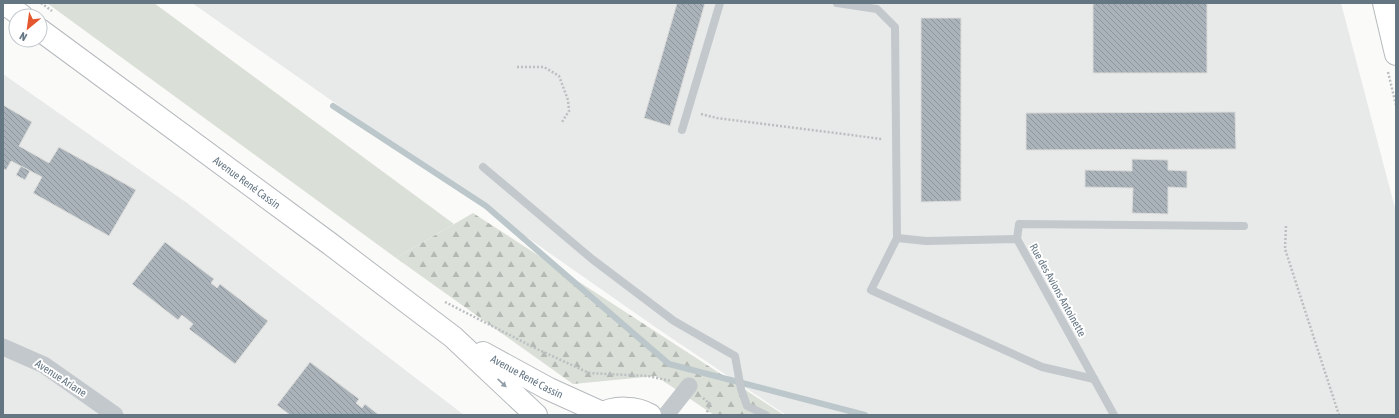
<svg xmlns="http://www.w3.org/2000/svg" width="1399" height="418" font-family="'Asap Condensed',sans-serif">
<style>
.built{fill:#e8e9e9}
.green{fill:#dadfd7}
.forest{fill:url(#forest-firs)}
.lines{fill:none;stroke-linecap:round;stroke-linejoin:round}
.stream{stroke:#bbc7cb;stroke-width:6}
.building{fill:url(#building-back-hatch);stroke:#dcdcda}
.primary-casing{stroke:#b5babe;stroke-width:24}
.path{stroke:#bbbfc2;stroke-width:2.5;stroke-dasharray:2 2;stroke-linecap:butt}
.service{stroke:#c3c8cc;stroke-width:8}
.minor{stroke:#c3c8cc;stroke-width:17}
.primary{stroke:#fff;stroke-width:22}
.oneway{fill:#939fa8}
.labels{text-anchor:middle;stroke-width:4;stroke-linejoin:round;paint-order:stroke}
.street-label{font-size:11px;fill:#657683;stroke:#fff}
</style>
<defs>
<pattern id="forest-firs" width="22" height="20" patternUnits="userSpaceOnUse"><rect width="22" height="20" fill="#dadfd7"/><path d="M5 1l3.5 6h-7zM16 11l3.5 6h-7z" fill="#b4b9b4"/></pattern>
<pattern id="building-back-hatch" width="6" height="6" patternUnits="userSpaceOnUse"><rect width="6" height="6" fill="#aab3b9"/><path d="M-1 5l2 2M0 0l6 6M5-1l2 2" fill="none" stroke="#8e969c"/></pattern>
</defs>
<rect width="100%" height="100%" fill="#fafaf8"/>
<g class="built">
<path d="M 192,3 L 1341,3 L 1396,212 L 1396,415 L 786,415 L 658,329 Z"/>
<path d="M 3,74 L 187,203 L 464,415 L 3,415 Z"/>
</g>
<path class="green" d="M 47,3 L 154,3 L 454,224 L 396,258 Z"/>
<path class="forest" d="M 473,213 L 784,415 L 714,415 L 656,376 L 573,384 L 396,258 Z"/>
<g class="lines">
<path class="stream" d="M 333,106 L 486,206 L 669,364 L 865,415"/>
</g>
<g class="building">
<path d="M 677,3 L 705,3 L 670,126 L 644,118 Z"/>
<rect x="1093" y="3" width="114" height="70"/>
<path d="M 921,18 L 961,18 L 961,201 L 921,202 Z"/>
<path d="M 3,105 L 32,122 L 19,146 L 49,163 L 59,147 L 136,190 L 109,236 L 33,193 L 42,177 L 11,161 L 6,170 L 3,169 Z"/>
<path d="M 1235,112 L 1236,149 L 1026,150 L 1026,113 Z"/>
<path d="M 1132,159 L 1168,160 L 1168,170 L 1187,171 L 1187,188 L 1168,187 L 1168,214 L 1132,213 L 1133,188 L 1085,187 L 1085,170 L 1132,171 Z"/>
<path d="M 21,166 L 30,171 L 25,180 L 16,175 Z"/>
<path d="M 165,242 L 214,279 L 211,283 L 217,288 L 220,284 L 268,321 L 235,364 L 189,329 L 193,324 L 182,315 L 178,320 L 132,284 Z"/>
<path d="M 310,362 L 359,399 L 356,403 L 362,408 L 365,404 L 379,415 L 290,415 L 277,405 Z"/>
</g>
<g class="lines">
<defs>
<g id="primary">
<path d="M 4,3 L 22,16"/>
<path d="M 1384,3 L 1396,54"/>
<path id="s1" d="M 40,30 L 329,243 L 453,337 L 536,415"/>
<path id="s2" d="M 483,353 L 549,389 L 602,413"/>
<path d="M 600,415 C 613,406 637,407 650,415"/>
</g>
</defs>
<use href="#primary" class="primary-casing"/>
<g class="path">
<path d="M 41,3 L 52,11"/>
<path d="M 517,67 L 544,67 L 559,76 L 568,100 L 569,111 L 562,122"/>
<path d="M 1388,72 L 1396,105"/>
<path d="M 701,114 L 717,118 L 882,139"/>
<path d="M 1286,226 L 1285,249 L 1339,415"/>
<path d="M 445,302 L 537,349 L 589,373 L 648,376 L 671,381"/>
<path d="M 703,398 L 710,404 L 706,415"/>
</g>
<g class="service">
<path d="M 837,3 L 877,9 L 895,27 L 897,238 L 871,290 L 1042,367 L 1094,379"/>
<path d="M 682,130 L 720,3"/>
<path d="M 483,167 L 592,259 L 674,321 L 735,356 L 741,389 L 747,406 L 766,415"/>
<path d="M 897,238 L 926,241 L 1017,239 L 1114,415"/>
<path d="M 1017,239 L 1019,224 L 1244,226"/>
</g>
<g class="minor">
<path d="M 3,347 L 44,365 L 115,415"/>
<path d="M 666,415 L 689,386"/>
</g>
<use href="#primary" class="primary"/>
</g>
<defs><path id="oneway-solid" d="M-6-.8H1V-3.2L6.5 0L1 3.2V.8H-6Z"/></defs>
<use class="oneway" href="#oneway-solid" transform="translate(502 383) rotate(43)"/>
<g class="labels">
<g class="street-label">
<text dy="4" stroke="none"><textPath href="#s1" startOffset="257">Avenue René Cassin</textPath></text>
<text transform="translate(1058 290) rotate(61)" y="4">Rue des Avions Antoinette</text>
<text dy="4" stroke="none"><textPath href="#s2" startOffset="50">Avenue René Cassin</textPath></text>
<text transform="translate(61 378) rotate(33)" y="4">Avenue Ariane</text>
</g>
</g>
<rect width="1399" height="418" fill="none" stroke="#657683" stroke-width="8"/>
<g transform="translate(28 28) rotate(209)"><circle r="19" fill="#ffffff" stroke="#c1c8cd"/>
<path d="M0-3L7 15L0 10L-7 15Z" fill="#e4572e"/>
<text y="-6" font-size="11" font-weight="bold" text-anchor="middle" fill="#657683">N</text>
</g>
</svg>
